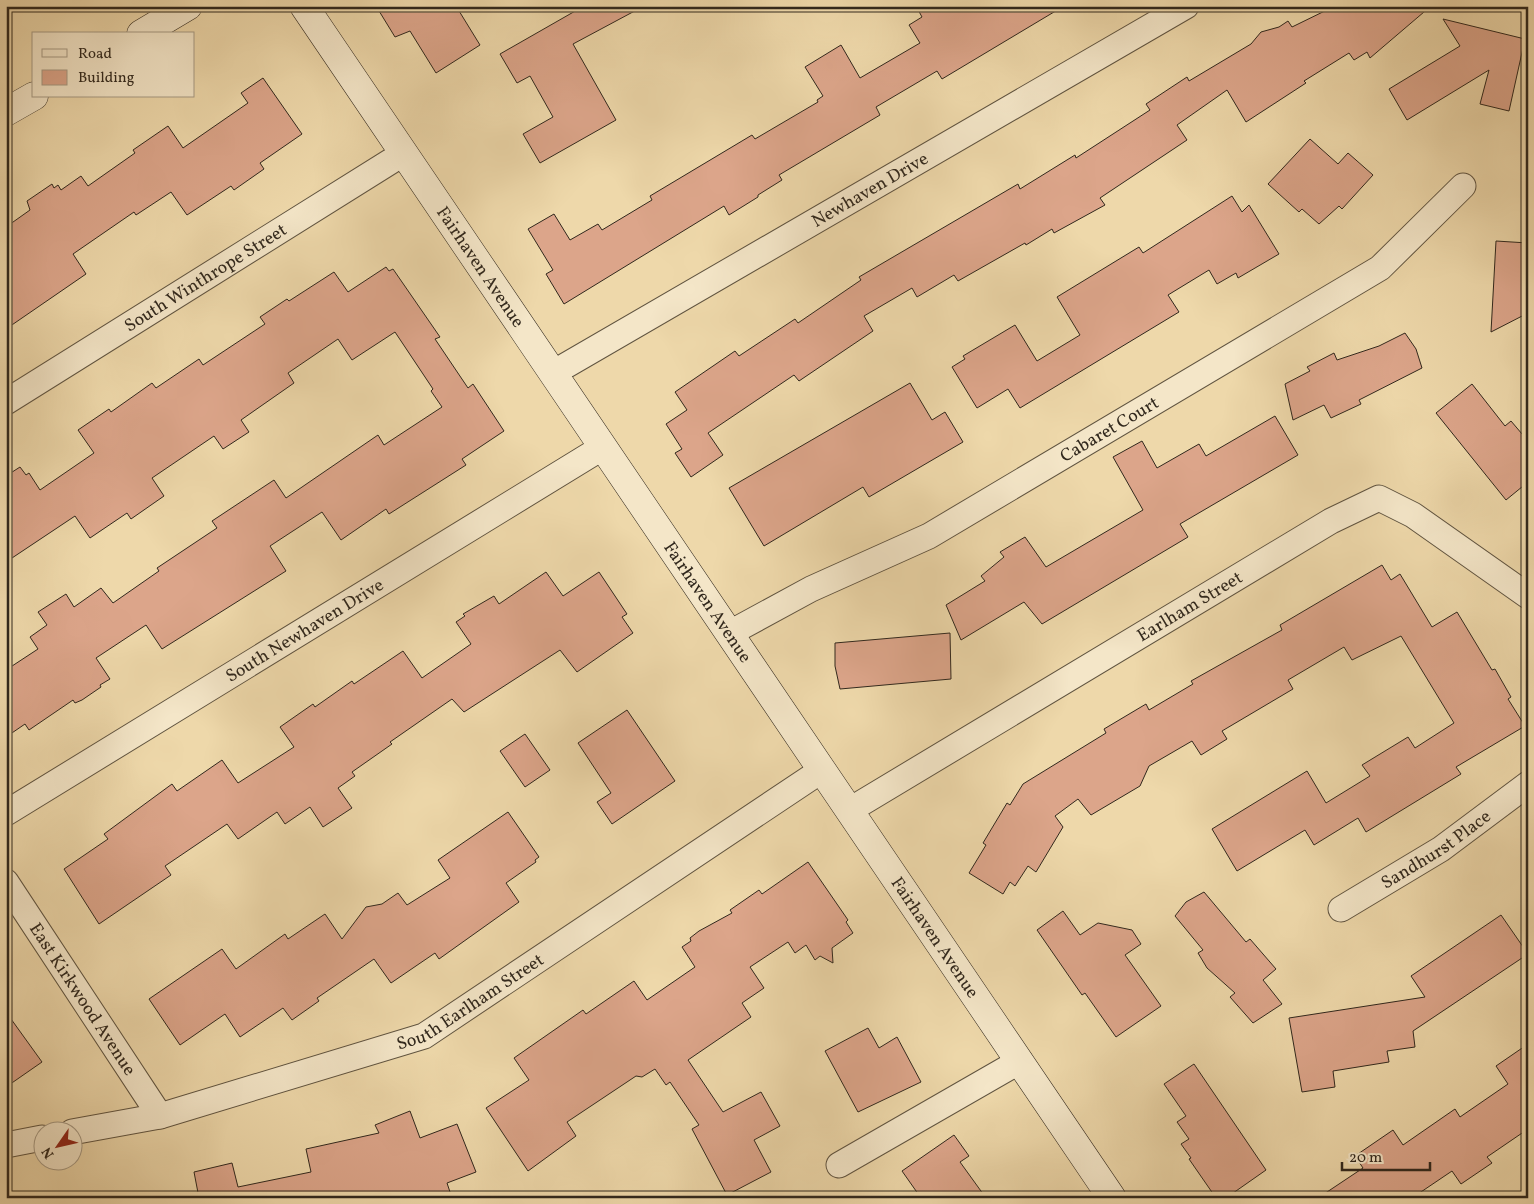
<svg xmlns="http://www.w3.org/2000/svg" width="1534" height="1204" font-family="Vollkorn,serif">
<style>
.building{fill:#dca58a;stroke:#31281d}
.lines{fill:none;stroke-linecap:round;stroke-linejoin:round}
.minor-casing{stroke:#605440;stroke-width:27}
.secondary-casing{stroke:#31281d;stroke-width:29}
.minor{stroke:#f4e6c8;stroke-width:25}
.secondary{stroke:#f4e6c8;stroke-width:28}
.labels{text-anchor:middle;stroke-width:5;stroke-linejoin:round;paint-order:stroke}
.street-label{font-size:18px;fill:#31281d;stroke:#f4e6c8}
</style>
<rect width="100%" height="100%" fill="#eed8aa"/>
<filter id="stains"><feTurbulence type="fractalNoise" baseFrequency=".004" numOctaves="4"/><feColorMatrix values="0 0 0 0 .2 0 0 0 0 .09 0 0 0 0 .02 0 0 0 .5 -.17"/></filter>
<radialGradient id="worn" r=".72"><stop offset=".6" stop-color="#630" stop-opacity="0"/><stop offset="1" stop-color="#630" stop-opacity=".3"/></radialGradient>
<g class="building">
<path d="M 376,6 L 456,6 L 480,45 L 436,73 L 410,31 L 395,37 Z"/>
<path d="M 584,6 L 644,6 L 573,44 L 616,120 L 540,163 L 523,134 L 553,117 L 530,76 L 517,83 L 500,54 Z"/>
<path d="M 916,6 L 1064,6 L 942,79 L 937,71 L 876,107 L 880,115 L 779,175 L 782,180 L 758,195 L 758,197 L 729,215 L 724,206 L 564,304 L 546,274 L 553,270 L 528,229 L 554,214 L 570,240 L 598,224 L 602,230 L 652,200 L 650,196 L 752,135 L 755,139 L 818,102 L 817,100 L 823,96 L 805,67 L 841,45 L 860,78 L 920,43 L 909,25 L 922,17 Z"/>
<path d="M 1335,6 L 1431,6 L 1370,58 L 1367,52 L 1354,60 L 1349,53 L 1304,81 L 1306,83 L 1246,122 L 1227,90 L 1177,125 L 1187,140 L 1100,198 L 1105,205 L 1054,233 L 1052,229 L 1026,245 L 1025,243 L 958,281 L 954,275 L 917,297 L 912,288 L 864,316 L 873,331 L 799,381 L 794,375 L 708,433 L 723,455 L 691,477 L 675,453 L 682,449 L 666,424 L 687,410 L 675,392 L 735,351 L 739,356 L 795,319 L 798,323 L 861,280 L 859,277 L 1018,184 L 1020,189 L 1075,155 L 1076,158 L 1150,110 L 1146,104 L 1187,77 L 1189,81 L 1251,44 L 1261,32 L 1279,27 L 1288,21 L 1292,27 Z"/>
<path d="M 1443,19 L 1525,39 L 1509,111 L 1480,104 L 1489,70 L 1407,120 L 1389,89 L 1460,46 Z"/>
<path d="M 263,78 L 302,134 L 260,163 L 264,169 L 234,190 L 231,186 L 187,215 L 171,192 L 136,215 L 134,212 L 73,254 L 86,274 L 6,329 L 6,227 L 30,210 L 27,201 L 52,184 L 54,188 L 58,185 L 61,190 L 81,176 L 88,186 L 135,153 L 133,150 L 168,126 L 183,148 L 248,103 L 241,93 Z"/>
<path d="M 1310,139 L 1338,164 L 1348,153 L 1373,175 L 1342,209 L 1339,206 L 1319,224 L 1302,209 L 1299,212 L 1268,184 Z"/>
<path d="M 1232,196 L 1242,212 L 1249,205 L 1279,254 L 1238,278 L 1236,273 L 1217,284 L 1209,270 L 1168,295 L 1179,312 L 1020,408 L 1008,389 L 977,408 L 952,367 L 965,359 L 963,356 L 1015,325 L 1037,361 L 1080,335 L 1057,297 L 1139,247 L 1143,253 Z"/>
<path d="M 1496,241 L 1528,243 L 1528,313 L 1491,332 Z"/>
<path d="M 386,267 L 389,271 L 393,269 L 440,337 L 435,339 L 468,388 L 473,384 L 504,431 L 462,459 L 466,465 L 389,514 L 386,509 L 341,540 L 322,512 L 270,546 L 286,571 L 162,649 L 146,625 L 96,658 L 110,679 L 100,685 L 101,687 L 82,700 L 75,703 L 73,700 L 29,730 L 25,724 L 6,737 L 6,670 L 38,649 L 30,637 L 47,625 L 38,612 L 66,594 L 74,607 L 101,588 L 113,603 L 159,571 L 157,568 L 217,528 L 212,521 L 274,480 L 286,498 L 378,435 L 384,445 L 442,407 L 431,391 L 433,389 L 395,332 L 352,360 L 338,339 L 288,373 L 294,383 L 241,420 L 249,432 L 223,449 L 214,436 L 152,478 L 164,496 L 131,519 L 127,513 L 90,538 L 75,516 L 6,562 L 6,476 L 20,467 L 26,475 L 29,473 L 40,490 L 94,453 L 78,430 L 109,409 L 111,412 L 152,383 L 156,388 L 199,359 L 203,365 L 265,324 L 260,317 L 287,299 L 289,301 L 334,272 L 348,292 Z"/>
<path d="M 1405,333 L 1416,349 L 1422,368 L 1359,400 L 1361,404 L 1331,418 L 1324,405 L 1293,420 L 1285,384 L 1310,371 L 1307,367 L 1334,353 L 1337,360 L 1379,346 Z"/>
<path d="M 910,383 L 932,420 L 945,412 L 963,442 L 869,497 L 863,487 L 764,546 L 729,488 Z"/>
<path d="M 1472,384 L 1505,426 L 1511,421 L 1528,441 L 1528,482 L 1506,500 L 1436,413 Z"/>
<path d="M 1275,416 L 1298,455 L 1180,524 L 1188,537 L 1042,624 L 1024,602 L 961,640 L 946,605 L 985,581 L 981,576 L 1004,557 L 1000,552 L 1025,537 L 1046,567 L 1143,510 L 1113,457 L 1142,441 L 1157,468 L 1199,444 L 1206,456 Z"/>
<path d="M 1382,565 L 1391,580 L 1400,574 L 1432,627 L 1457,612 L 1492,670 L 1495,669 L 1511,697 L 1508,699 L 1525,726 L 1456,767 L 1461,774 L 1366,832 L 1358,818 L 1314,845 L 1305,830 L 1237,871 L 1212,829 L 1307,771 L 1326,803 L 1370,776 L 1362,765 L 1408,737 L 1415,748 L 1454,723 L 1401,636 L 1352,660 L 1344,647 L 1288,680 L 1293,689 L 1222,731 L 1227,739 L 1201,755 L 1192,741 L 1149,766 L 1140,786 L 1091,815 L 1078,799 L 1055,816 L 1063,827 L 1036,872 L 1028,866 L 1015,886 L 1010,882 L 1003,894 L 969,873 L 986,845 L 983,843 L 1007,803 L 1010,805 L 1023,784 L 1106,733 L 1104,729 L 1146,704 L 1149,710 L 1193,684 L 1191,681 L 1282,630 L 1280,625 Z"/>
<path d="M 546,572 L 563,596 L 599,572 L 627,614 L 622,617 L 633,633 L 577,672 L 560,650 L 464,712 L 452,699 L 390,742 L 392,744 L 352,772 L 355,776 L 338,788 L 352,808 L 323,827 L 310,807 L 285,824 L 277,812 L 238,839 L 227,824 L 165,866 L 171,875 L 99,924 L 64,869 L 108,839 L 104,834 L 172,784 L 177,791 L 222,760 L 238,783 L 294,747 L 280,727 L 313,704 L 315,707 L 352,681 L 354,684 L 403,651 L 422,678 L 471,644 L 456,622 L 465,616 L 463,614 L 494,596 L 499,604 Z"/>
<path d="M 950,633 L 951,679 L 840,689 L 835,666 L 835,643 Z"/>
<path d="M 627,710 L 675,781 L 612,824 L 597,802 L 611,793 L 578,743 Z"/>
<path d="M 525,734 L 550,770 L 525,787 L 500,751 Z"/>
<path d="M 508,812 L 539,857 L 535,860 L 536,862 L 506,883 L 519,902 L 439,959 L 435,953 L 391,983 L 374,959 L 317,998 L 319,1001 L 292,1020 L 283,1008 L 240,1037 L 225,1014 L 180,1045 L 149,999 L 222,949 L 236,969 L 285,934 L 288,939 L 325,914 L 342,939 L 366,907 L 382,904 L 398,893 L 407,905 L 450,878 L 438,860 Z"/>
<path d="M 808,862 L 848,920 L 846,922 L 853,933 L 832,948 L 833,963 L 820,956 L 815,960 L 806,945 L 795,953 L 788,942 L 750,967 L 764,988 L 742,1003 L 751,1017 L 688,1060 L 723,1112 L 761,1092 L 780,1126 L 754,1140 L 771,1172 L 727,1195 L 692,1129 L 699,1125 L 670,1082 L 666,1085 L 655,1069 L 642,1077 L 636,1076 L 567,1122 L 576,1136 L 528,1171 L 486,1108 L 529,1080 L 514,1058 L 583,1010 L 586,1014 L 634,981 L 647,1000 L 695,967 L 682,947 L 691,941 L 690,938 L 699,931 L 732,913 L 730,910 L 759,890 L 762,894 Z"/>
<path d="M 1204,892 L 1246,942 L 1250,939 L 1276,969 L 1263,980 L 1282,1004 L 1253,1023 L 1230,997 L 1235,993 L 1207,968 L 1198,953 L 1203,950 L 1175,916 L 1186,902 Z"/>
<path d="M 1063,911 L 1080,935 L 1098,923 L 1132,930 L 1141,944 L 1125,955 L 1161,1006 L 1116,1037 L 1085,993 L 1082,995 L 1037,930 Z"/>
<path d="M 1501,915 L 1528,954 L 1413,1031 L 1415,1047 L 1387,1051 L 1389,1062 L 1333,1071 L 1335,1087 L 1302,1092 L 1289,1018 L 1425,997 L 1411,976 Z"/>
<path d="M 6,1012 L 42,1062 L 6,1087 Z"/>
<path d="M 868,1028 L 879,1048 L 897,1037 L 921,1082 L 858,1112 L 825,1051 Z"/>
<path d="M 1528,1044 L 1528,1129 L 1487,1157 L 1492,1163 L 1461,1184 L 1452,1171 L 1412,1198 L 1318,1198 L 1363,1168 L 1355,1156 L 1393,1130 L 1403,1145 L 1455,1109 L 1460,1117 L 1508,1084 L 1496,1066 Z"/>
<path d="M 1194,1064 L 1266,1170 L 1226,1198 L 1216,1198 L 1189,1159 L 1191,1158 L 1181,1144 L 1189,1139 L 1177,1122 L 1186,1116 L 1164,1084 Z"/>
<path d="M 410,1111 L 420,1138 L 457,1124 L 476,1172 L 447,1183 L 452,1198 L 199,1198 L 194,1172 L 232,1163 L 238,1187 L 311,1172 L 306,1149 L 379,1133 L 375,1125 Z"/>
<path d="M 954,1135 L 969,1156 L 960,1162 L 986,1198 L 921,1198 L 902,1171 Z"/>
</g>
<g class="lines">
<defs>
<g id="minor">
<path id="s1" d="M 553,373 L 1186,6"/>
<path id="s2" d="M 6,402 L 404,153"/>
<path id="s3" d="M 730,633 L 811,589 L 929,536 L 1380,268 L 1463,186"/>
<path id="s4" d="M 850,810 L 1331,521 L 1379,498 L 1413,515 L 1528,596"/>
<path id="s5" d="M 6,813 L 603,447"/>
<path id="s6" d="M 6,882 L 160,1116"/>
<path id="s7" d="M 1341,909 L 1441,849 L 1528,784"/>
<path id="s8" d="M 72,1132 L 160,1116 L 424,1036 L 822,770"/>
<path d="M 6,1145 L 42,1138"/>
<path d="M 839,1165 L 1020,1061"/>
</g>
<g id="secondary">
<path id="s9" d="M 304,6 L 1112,1198"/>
<path d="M 141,34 L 188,6"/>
<path d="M 6,112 L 34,96"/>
</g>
</defs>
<use href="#minor" class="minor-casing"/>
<use href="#secondary" class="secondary-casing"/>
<use href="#minor" class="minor"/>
<use href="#secondary" class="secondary"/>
</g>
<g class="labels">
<g class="street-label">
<text dy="6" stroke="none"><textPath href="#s1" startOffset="366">Newhaven Drive</textPath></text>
<text dy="6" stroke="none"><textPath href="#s9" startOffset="315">Fairhaven Avenue</textPath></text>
<text dy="6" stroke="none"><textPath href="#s2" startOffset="235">South Winthrope Street</textPath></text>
<text dy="6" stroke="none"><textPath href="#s3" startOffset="431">Cabaret Court</textPath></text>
<text dy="6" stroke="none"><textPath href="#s9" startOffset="720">Fairhaven Avenue</textPath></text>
<text dy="6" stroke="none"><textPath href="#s4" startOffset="396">Earlham Street</textPath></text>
<text dy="6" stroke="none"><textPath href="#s5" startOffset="350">South Newhaven Drive</textPath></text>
<text dy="6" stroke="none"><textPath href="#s7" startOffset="112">Sandhurst Place</textPath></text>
<text dy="6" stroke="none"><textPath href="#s9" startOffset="1125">Fairhaven Avenue</textPath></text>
<text dy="6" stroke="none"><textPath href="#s6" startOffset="140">East Kirkwood Avenue</textPath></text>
<text dy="6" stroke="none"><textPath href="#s8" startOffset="422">South Earlham Street</textPath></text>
</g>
</g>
<rect width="1534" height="1204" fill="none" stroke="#eed8aa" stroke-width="25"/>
<rect x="8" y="8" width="1519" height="1189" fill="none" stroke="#31281d" stroke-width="2.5"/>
<rect x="12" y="12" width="1509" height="1179" fill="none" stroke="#31281d"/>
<rect x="32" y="32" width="162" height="65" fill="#f4e6c8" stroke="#a69a84"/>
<rect x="42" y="49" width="25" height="8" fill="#f4e6c8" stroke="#a69a84"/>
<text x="78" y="58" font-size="15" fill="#31281d">Road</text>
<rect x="42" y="70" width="25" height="15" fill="#dca58a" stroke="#a69a84"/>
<text x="78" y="82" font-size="15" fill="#31281d">Building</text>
<g transform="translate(58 1146) rotate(236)"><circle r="24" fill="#f4e6c8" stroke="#a69a84"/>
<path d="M0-4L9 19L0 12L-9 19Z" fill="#8f2418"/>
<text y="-8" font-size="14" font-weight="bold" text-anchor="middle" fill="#31281d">N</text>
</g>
<path d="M1342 1162v8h88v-8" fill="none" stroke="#31281d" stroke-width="2.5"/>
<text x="1349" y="1162" font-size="15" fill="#31281d" stroke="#f4e6c8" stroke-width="4" paint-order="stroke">20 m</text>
<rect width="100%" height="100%" filter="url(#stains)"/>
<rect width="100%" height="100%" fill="url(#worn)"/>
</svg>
